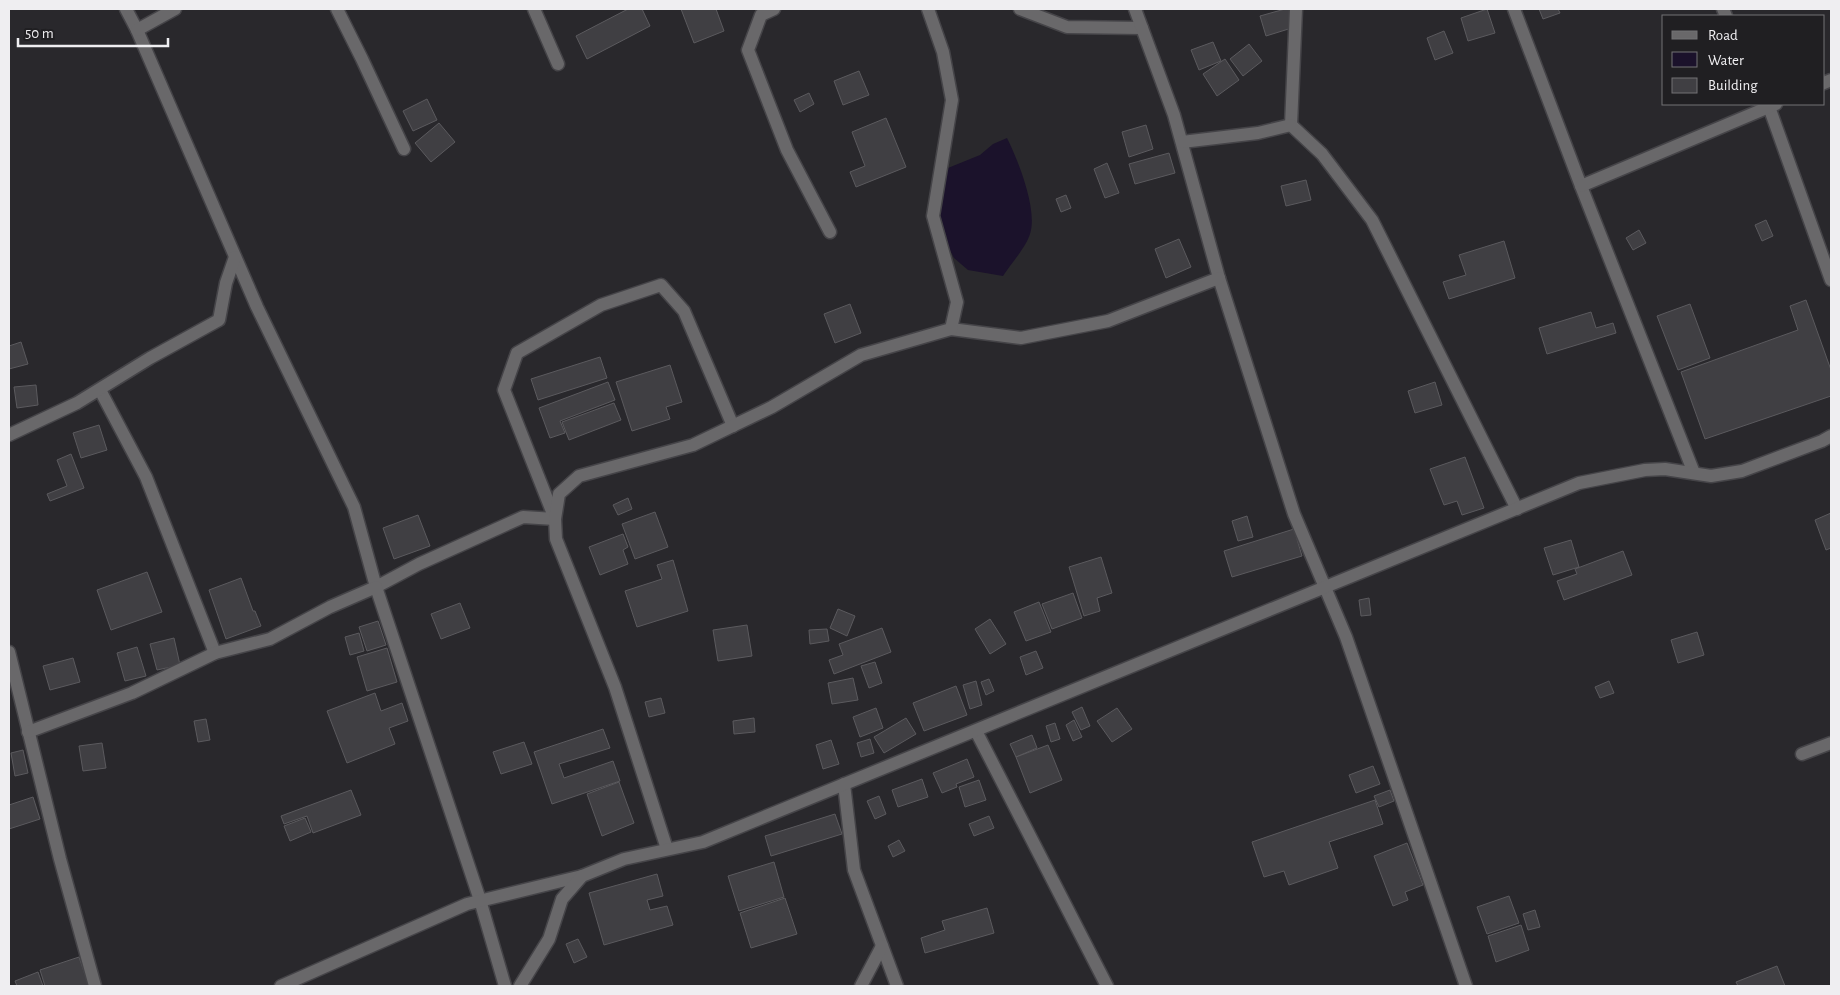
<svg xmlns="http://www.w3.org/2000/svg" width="1840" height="995" font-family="'Alegreya Sans',sans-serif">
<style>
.water{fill:#1b122b}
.building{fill:#403f43;stroke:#5b5a5e}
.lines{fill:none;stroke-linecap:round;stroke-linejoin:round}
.minor-casing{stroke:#454448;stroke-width:15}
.minor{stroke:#69686a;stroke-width:12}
</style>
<rect width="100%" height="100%" fill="#29282c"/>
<path class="water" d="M 1007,138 C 1018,160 1038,210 1030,234 C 1026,247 1011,264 1003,276 L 968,270 L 954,258 L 943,237 L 938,212 L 943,170 L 980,155 L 993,144 Z"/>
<g class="building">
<path d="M 628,9 L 642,9 L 650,26 L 587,59 L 576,36 Z"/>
<path d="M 681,9 L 716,9 L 724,31 L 694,43 Z"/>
<path d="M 1285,9 L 1290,9 L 1295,27 L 1266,36 L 1260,16 Z"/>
<path d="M 1487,9 L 1495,33 L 1468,41 L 1461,18 Z"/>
<path d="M 1539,9 L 1558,9 L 1560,13 L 1543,19 Z"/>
<path d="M 1444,31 L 1453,53 L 1435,60 L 1427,38 Z"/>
<path d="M 1213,42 L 1221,61 L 1199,70 L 1191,50 Z"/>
<path d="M 1249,44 L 1262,61 L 1243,76 L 1230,59 Z"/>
<path d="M 1225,59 L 1239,80 L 1217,96 L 1203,74 Z"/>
<path d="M 859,71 L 869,95 L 843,105 L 834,81 Z"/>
<path d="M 809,93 L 814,104 L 800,112 L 794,100 Z"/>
<path d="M 427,99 L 437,120 L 413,131 L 403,111 Z"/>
<path d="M 886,118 L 906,167 L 856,187 L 850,172 L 865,166 L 852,132 Z"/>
<path d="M 439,123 L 455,142 L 431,162 L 415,143 Z"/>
<path d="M 1146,125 L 1153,149 L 1129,157 L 1122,132 Z"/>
<path d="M 1169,153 L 1175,173 L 1135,184 L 1129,164 Z"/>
<path d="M 1107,163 L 1119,193 L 1105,198 L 1094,169 Z"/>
<path d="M 1306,180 L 1311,200 L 1286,206 L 1281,186 Z"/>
<path d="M 1066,195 L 1071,208 L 1061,212 L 1056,199 Z"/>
<path d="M 1766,220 L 1773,236 L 1762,241 L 1755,225 Z"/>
<path d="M 1639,230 L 1646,243 L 1633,250 L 1626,238 Z"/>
<path d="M 1179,239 L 1191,267 L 1166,278 L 1155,249 Z"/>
<path d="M 1504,241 L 1515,278 L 1449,299 L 1443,282 L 1466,275 L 1459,255 Z"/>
<path d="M 1806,300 L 1831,370 L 1831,396 L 1705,439 L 1681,372 L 1798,330 L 1790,306 Z"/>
<path d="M 850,304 L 861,333 L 835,343 L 824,314 Z"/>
<path d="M 1690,304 L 1710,358 L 1678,370 L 1657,316 Z"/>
<path d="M 1591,312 L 1596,328 L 1613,323 L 1616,333 L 1547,354 L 1539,328 Z"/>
<path d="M 21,342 L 28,364 L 9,369 L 9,346 Z"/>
<path d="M 600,357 L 607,378 L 538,400 L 531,379 Z"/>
<path d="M 670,365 L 682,402 L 666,407 L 670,419 L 632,431 L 616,382 Z"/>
<path d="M 608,382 L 615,400 L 560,421 L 565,433 L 550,438 L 539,408 Z"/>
<path d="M 1435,382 L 1442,405 L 1415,413 L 1408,391 Z"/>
<path d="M 36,385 L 38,405 L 17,408 L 14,387 Z"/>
<path d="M 614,403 L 621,420 L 569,440 L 562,422 Z"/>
<path d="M 99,425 L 107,450 L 81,458 L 73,433 Z"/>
<path d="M 71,454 L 84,488 L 50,501 L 47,494 L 67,486 L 57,460 Z"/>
<path d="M 1465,457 L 1484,508 L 1462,515 L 1457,501 L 1444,505 L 1430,469 Z"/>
<path d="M 628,498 L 632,509 L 618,515 L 613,505 Z"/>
<path d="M 655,512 L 668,547 L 635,559 L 622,524 Z"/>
<path d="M 1831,513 L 1831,548 L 1826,550 L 1815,520 Z"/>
<path d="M 418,515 L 430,546 L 394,559 L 383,528 Z"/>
<path d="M 1247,516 L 1253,537 L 1238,541 L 1232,521 Z"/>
<path d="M 1294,529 L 1302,556 L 1232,577 L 1224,551 Z"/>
<path d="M 623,534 L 628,547 L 623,550 L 628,564 L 600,575 L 589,547 Z"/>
<path d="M 1571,540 L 1579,567 L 1553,575 L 1544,548 Z"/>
<path d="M 1623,551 L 1632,575 L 1564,600 L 1557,581 L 1577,574 L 1575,569 Z"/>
<path d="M 1101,557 L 1112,593 L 1097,598 L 1100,611 L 1084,616 L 1069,567 Z"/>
<path d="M 673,560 L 688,611 L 637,627 L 625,591 L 662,579 L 657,565 Z"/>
<path d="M 147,572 L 162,612 L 111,630 L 97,590 Z"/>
<path d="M 241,578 L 253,611 L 255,611 L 261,626 L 226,639 L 209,590 Z"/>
<path d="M 1073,593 L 1082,618 L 1052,629 L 1042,604 Z"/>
<path d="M 1369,598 L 1371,615 L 1361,616 L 1359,600 Z"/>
<path d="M 1039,602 L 1051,632 L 1026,641 L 1014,612 Z"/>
<path d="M 460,603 L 470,628 L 441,639 L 431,614 Z"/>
<path d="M 838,609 L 855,616 L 847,636 L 830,628 Z"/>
<path d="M 990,619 L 1006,644 L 990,654 L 975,629 Z"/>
<path d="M 378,621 L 386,645 L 367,651 L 359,627 Z"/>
<path d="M 747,625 L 752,656 L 718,661 L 713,630 Z"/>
<path d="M 882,628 L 891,652 L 834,674 L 829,660 L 843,655 L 839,644 Z"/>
<path d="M 827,629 L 829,641 L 810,644 L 809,630 Z"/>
<path d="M 1697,632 L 1704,655 L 1678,663 L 1671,640 Z"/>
<path d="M 359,633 L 364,651 L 350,655 L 345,637 Z"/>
<path d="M 174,638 L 180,665 L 157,670 L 150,644 Z"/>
<path d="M 137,647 L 146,676 L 125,681 L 117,653 Z"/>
<path d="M 387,648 L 397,682 L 367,691 L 357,657 Z"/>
<path d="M 1036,651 L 1043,668 L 1026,675 L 1020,657 Z"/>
<path d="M 73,658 L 80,682 L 50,690 L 43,666 Z"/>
<path d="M 875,662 L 882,683 L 869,688 L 861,666 Z"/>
<path d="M 853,678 L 858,700 L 832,704 L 828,683 Z"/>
<path d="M 989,679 L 994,691 L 986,695 L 981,682 Z"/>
<path d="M 976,681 L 982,705 L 970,709 L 963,685 Z"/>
<path d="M 1609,681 L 1614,693 L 1600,698 L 1595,687 Z"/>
<path d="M 956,686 L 967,715 L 924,731 L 913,703 Z"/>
<path d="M 375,693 L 381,711 L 402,703 L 408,721 L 389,728 L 395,744 L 347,763 L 327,711 Z"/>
<path d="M 661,698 L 665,713 L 649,717 L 645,702 Z"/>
<path d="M 1082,707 L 1090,726 L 1081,730 L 1072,712 Z"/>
<path d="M 876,708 L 883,728 L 860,737 L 853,717 Z"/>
<path d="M 1117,708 L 1132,729 L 1112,742 L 1097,721 Z"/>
<path d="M 754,718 L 755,732 L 734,734 L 733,721 Z"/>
<path d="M 906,718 L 916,734 L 884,753 L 874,737 Z"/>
<path d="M 206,719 L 210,740 L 198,742 L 194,721 Z"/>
<path d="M 1074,720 L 1082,737 L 1073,741 L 1066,725 Z"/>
<path d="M 1055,723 L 1060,739 L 1051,742 L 1046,726 Z"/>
<path d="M 603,729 L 610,748 L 559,764 L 564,778 L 613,761 L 620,781 L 552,804 L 534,752 Z"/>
<path d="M 1032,735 L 1037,748 L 1016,757 L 1010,744 Z"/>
<path d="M 870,739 L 874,753 L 861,757 L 857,743 Z"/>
<path d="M 831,740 L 839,764 L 823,769 L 816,745 Z"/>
<path d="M 524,742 L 532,764 L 501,774 L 493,752 Z"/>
<path d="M 102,743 L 106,768 L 83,771 L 79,746 Z"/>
<path d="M 1048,745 L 1062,780 L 1030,793 L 1016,757 Z"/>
<path d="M 23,750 L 28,773 L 15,776 L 11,753 Z"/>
<path d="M 967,759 L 974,777 L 956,784 L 957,787 L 942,793 L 933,773 Z"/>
<path d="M 1373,766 L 1380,784 L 1356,793 L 1349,775 Z"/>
<path d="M 922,779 L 928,797 L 898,807 L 892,790 Z"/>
<path d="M 979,780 L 986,800 L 965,807 L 959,787 Z"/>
<path d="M 619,782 L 634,823 L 602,836 L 587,794 Z"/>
<path d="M 351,790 L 361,815 L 313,833 L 307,816 L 284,824 L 281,816 Z"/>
<path d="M 1390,790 L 1394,801 L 1379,807 L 1374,796 Z"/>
<path d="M 879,796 L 886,814 L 875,819 L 867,801 Z"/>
<path d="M 33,797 L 40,819 L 9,829 L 9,805 Z"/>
<path d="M 1375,800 L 1383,824 L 1329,842 L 1338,868 L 1289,885 L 1284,871 L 1264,877 L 1252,842 Z"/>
<path d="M 835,814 L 842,834 L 771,856 L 765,836 Z"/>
<path d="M 989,816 L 994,828 L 974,836 L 969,824 Z"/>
<path d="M 305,818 L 311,832 L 290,841 L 284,826 Z"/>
<path d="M 899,840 L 905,851 L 893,857 L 888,846 Z"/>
<path d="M 1407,843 L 1423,885 L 1405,892 L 1408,900 L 1393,906 L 1374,856 Z"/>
<path d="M 774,862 L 784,897 L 739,911 L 728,876 Z"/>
<path d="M 657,874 L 663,896 L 647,900 L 650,910 L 667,906 L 673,925 L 604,945 L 589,893 Z"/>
<path d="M 1509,896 L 1519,923 L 1487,934 L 1477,907 Z"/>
<path d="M 785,898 L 797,934 L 751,948 L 740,913 Z"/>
<path d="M 987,908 L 994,933 L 925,953 L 921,938 L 945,930 L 942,921 Z"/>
<path d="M 1535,910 L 1540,927 L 1528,930 L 1523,914 Z"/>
<path d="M 1521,925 L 1529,950 L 1496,962 L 1488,936 Z"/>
<path d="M 578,939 L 587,957 L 574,963 L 566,944 Z"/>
<path d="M 79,957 L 89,986 L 45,986 L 40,970 Z"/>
<path d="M 1777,966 L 1785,986 L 1738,986 L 1736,982 Z"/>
<path d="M 38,972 L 43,986 L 17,986 L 15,981 Z"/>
</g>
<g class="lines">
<defs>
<g id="minor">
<path d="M 126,9 L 137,30 L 257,307 L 354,507 L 376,587 L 419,564 L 523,517 L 555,519 L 504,390 L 517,353 L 601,305 L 661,285 L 684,311 L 733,426"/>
<path d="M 337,9 L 362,59 L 404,149"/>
<path d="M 534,9 L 558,64"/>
<path d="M 774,9 L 761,15 L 748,50 L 787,150 L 830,232"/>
<path d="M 1020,9 L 1067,27 L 1142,28"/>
<path d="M 1135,9 L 1174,115 L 1219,278 L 1294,514 L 1346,637 L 1466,986"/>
<path d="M 1514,9 L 1581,186 L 1694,473"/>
<path d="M 1723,9 L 1726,16"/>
<path d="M 137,30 L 175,9"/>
<path d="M 1824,83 L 1831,80"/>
<path d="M 1768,104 L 1831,280"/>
<path d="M 1291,125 L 1296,9"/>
<path d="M 1182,142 L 1258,133 L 1291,125 L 1322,154 L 1372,220 L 1517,509"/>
<path d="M 1581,186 L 1776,104"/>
<path d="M 951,329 L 1021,338 L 1108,321 L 1219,278"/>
<path d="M 100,390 L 146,477 L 215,653"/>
<path d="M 9,435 L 77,403 L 150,358 L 219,320 L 226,283 L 235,257"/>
<path d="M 9,652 L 60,859 L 95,986"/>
<path d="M 976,731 L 1107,986"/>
<path d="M 28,732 L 132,693 L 215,653 L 270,639 L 330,607 L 376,587 L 480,900 L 505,986"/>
<path d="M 1802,754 L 1831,743"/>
<path d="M 844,784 L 854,870 L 897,986"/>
<path d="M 667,849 L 615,687 L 556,539 L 555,519 L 559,494 L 579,476 L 693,445 L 772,407 L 861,355 L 951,329 L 957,302 L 933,216 L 952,100 L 943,52 L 928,9"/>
<path d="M 281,986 L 467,904 L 582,876"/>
<path d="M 520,986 L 549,939 L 562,899 L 582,876 L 624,859 L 703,842 L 1579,483 L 1645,470 L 1665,469 L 1711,476 L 1742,471 L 1822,441 L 1831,436"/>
<path d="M 861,986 L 882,946"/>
</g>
</defs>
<use href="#minor" class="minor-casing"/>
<use href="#minor" class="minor"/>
</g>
<rect width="1840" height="995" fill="none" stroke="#efeef1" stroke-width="20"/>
<rect x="1662" y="15" width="162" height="90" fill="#201f22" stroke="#737275"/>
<rect x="1672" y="31" width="25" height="8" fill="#69686a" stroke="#737275"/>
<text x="1708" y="40" font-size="15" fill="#efeef1">Road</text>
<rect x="1672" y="52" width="25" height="15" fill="#1b122b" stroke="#737275"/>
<text x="1708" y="65" font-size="15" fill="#efeef1">Water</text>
<rect x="1672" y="78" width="25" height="15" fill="#403f43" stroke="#737275"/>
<text x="1708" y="90" font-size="15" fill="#efeef1">Building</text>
<path d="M18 38v8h150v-8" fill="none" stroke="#efeef1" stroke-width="2.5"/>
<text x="25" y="38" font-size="15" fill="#efeef1" stroke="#201f22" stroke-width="4" paint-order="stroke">50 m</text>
</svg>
